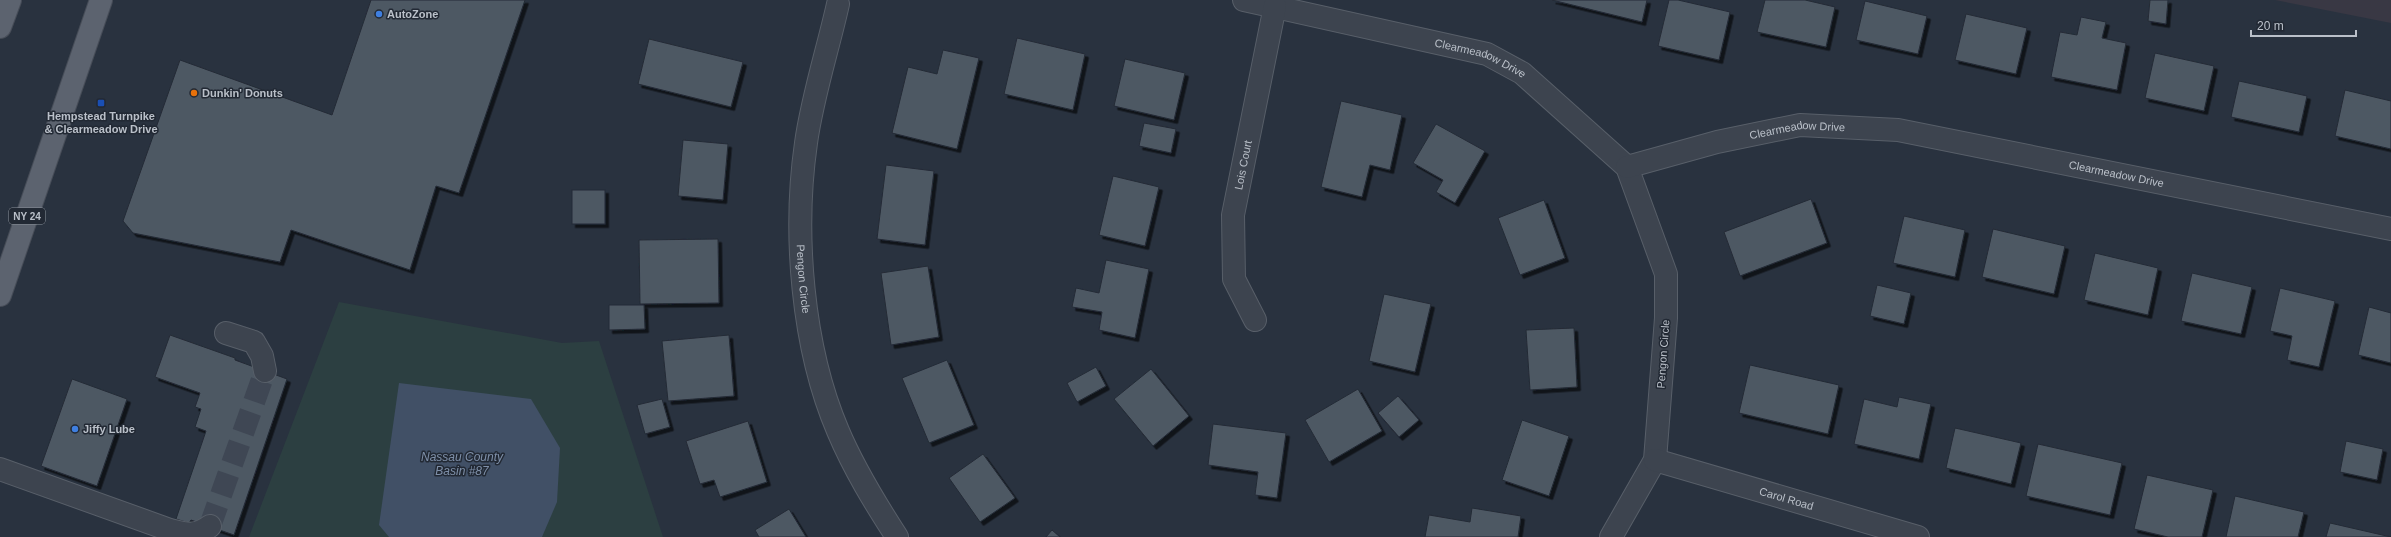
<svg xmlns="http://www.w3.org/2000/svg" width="2391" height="537" font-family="Helvetica,sans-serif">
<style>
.medical{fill:#393844}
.green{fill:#2c3f41}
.water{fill:#415066}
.building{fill:#4e5864;stroke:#242b36;filter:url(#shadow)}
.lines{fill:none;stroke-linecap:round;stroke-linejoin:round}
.minor-tunnel{stroke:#3f4754;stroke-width:22;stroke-dasharray:22 11;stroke-linecap:butt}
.minor-casing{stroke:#585f69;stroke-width:24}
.major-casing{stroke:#474d58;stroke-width:24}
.minor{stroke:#3d444f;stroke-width:22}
.major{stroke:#5c636f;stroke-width:22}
.shop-dot{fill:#3f7fe0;stroke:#222934;stroke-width:1.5}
.food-dot{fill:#e8710a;stroke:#222934;stroke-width:1.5}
.transit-dot{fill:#1a4fb4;stroke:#222934;stroke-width:1.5}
.labels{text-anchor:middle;stroke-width:3;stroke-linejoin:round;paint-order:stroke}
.shield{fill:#222934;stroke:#8c939c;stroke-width:1}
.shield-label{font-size:10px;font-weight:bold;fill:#bac0c9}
.poi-label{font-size:11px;font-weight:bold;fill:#bac0c9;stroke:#222934;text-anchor:start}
.street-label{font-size:11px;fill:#bac0c9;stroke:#222934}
.water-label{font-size:12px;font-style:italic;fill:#7f90a9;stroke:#222934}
</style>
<defs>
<filter id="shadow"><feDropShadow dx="3.5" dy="3.5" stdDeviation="0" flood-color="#0009"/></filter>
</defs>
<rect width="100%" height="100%" fill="#29323f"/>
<path class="medical" d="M 2275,0 L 2391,0 L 2391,23 Z"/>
<path class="green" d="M 339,302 L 562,343 L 599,341 L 663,537 L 249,537 Z"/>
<path class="water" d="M 399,383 L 531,399 L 560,448 L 557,502 L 542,537 L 389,537 L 379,525 Z"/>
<g class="building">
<path d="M 371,0 L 525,0 L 459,193 L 436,186 L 410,270 L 291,230 L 280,262 L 133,233 L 123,221 L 180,60 L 332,115 Z"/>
<path d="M 1552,0 L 1647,0 L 1642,22 Z"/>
<path d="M 1669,0 L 1678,0 L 1730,12 L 1719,60 L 1658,46 Z"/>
<path d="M 1765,0 L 1805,0 L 1835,7 L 1826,47 L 1757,32 Z"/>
<path d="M 2150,0 L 2168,0 L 2166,24 L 2148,21 Z"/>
<path d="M 1865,1 L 1927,16 L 1918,54 L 1856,40 Z"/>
<path d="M 1966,14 L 2027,28 L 2016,74 L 1955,60 Z"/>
<path d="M 2081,17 L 2106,22 L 2102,38 L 2126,43 L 2117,90 L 2051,77 L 2060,32 L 2077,35 Z"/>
<path d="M 1017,38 L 1085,54 L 1073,110 L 1004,94 Z"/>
<path d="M 649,39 L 743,62 L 731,107 L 638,84 Z"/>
<path d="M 943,50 L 979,58 L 957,149 L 892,133 L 908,67 L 937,74 Z"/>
<path d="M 2155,53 L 2214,66 L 2204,111 L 2145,98 Z"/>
<path d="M 1125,59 L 1185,73 L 1174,120 L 1114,106 Z"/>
<path d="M 2239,81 L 2307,96 L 2299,132 L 2231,117 Z"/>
<path d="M 2345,90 L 2391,101 L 2391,149 L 2335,136 Z"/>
<path d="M 1341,101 L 1402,115 L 1390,170 L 1370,165 L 1362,197 L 1321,187 Z"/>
<path d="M 1144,123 L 1176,129 L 1171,153 L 1139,146 Z"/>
<path d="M 1436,124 L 1485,151 L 1455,203 L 1436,192 L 1443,180 L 1413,163 Z"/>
<path d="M 683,140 L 728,144 L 723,200 L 678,196 Z"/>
<path d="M 886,165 L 934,171 L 925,245 L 877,239 Z"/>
<path d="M 1113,176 L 1159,187 L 1145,246 L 1099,235 Z"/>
<rect x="572" y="190" width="33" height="34"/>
<path d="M 1811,199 L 1827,243 L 1740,276 L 1724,232 Z"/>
<path d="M 1544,200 L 1565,258 L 1520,275 L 1498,218 Z"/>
<path d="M 1904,216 L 1965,230 L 1955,277 L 1893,263 Z"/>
<path d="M 1993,229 L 2065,246 L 2054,294 L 1982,277 Z"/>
<path d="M 718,239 L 719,303 L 640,304 L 639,240 Z"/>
<path d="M 2095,253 L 2158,268 L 2148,315 L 2084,300 Z"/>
<path d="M 1106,260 L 1149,269 L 1135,338 L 1099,330 L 1102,312 L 1072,307 L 1076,288 L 1099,293 Z"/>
<path d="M 928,266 L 939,337 L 891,345 L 881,273 Z"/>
<path d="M 2192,273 L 2252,287 L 2241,334 L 2181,321 Z"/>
<path d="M 1877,285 L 1911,293 L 1904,324 L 1870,316 Z"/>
<path d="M 2280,288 L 2335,301 L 2319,367 L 2287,360 L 2292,336 L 2270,331 Z"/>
<path d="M 1384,294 L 1431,304 L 1415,372 L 1369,361 Z"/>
<path d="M 609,305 L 644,305 L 645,329 L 609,330 Z"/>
<path d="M 2369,307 L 2391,313 L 2391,363 L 2358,355 Z"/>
<path d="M 1574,328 L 1577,387 L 1530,390 L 1526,330 Z"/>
<path d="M 170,335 L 235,358 L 235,360 L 287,379 L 234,535 L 191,520 L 189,523 L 176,519 L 206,431 L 195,427 L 201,409 L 195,407 L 200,393 L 155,377 Z"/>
<path d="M 729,335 L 734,396 L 668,401 L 662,341 Z"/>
<path d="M 947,360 L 974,425 L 929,443 L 902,378 Z"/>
<path d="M 1750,365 L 1839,385 L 1828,434 L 1739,413 Z"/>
<path d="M 1096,367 L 1106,386 L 1077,402 L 1067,383 Z"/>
<path d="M 1151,369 L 1189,416 L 1153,446 L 1114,399 Z"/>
<path d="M 72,379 L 127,399 L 97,486 L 41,466 Z"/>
<path d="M 1358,389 L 1382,431 L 1329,462 L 1305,420 Z"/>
<path d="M 1398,396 L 1419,420 L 1399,437 L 1378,413 Z"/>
<path d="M 1899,397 L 1931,404 L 1919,459 L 1854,444 L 1864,399 L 1897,407 Z"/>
<path d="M 662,399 L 670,427 L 645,434 L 637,405 Z"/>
<path d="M 1522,420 L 1569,436 L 1549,496 L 1502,480 Z"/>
<path d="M 748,421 L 767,482 L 720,497 L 714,480 L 700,484 L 686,441 Z"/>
<path d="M 1213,424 L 1286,433 L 1277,498 L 1255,495 L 1258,472 L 1208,465 Z"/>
<path d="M 1955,428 L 2021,443 L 2011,484 L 1946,468 Z"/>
<path d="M 2346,441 L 2383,449 L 2377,480 L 2340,472 Z"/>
<path d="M 2038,444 L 2122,463 L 2110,515 L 2026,496 Z"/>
<path d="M 983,454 L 1015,498 L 980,522 L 949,478 Z"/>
<path d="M 2147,475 L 2213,490 L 2202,537 L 2168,537 L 2134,529 Z"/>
<path d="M 2235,496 L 2304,512 L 2298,537 L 2226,537 Z"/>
<path d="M 1472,508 L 1521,516 L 1518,537 L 1425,537 L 1429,515 L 1470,522 Z"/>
<path d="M 789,509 L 806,537 L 759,537 L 755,530 Z"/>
<path d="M 2330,523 L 2391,537 L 2326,537 Z"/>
<path d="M 1052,530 L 1060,537 L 1046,537 Z"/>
</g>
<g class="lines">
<path class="minor-tunnel" d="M 210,526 L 265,371"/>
<defs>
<g id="minor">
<path id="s1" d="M 1244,0 L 1487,54 L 1522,73 L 1627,167 L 1666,274 L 1666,318 L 1655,460 L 1611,537"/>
<path id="s2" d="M 838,4 C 828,49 812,98 806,143 C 793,233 802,347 838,431 C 854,469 875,503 897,537"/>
<path id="s3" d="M 1627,167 L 1717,142 L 1800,125 L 1898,130 L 2391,229"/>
<path id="s4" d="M 1255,320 L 1234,279 L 1233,215 L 1275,6"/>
<path d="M 226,333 L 254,342 L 262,356 L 265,371"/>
<path id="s5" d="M 1655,460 L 1918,537"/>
<path d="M 0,469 L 170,530 C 186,534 196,537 210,526"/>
</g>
<g id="major">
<path d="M 0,27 L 10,0"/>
<path d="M 0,295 L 101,0"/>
</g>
</defs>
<use href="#minor" class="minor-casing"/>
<use href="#major" class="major-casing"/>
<use href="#minor" class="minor"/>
<use href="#major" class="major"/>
</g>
<g class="shop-dot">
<circle cx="379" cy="14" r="4"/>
<circle cx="75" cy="429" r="4"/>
</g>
<circle class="food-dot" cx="194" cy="93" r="4"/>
<rect class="transit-dot" x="97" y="99" width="8" height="8" rx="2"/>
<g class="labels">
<rect class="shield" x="9" y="208" width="36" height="16" rx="3"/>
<g class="shield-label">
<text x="27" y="220">NY 24</text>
</g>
<g class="poi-label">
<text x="387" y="18">AutoZone</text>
<text x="202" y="97">Dunkin' Donuts</text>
<text x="101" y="120" text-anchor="middle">Hempstead Turnpike<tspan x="101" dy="13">&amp; Clearmeadow Drive</tspan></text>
<text x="83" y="433">Jiffy Lube</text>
</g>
<g class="street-label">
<text dy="4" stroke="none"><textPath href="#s1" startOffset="244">Clearmeadow Drive</textPath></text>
<text dy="4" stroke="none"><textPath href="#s3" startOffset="175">Clearmeadow Drive</textPath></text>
<text dy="4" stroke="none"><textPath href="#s4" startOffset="161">Lois Court</textPath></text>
<text dy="4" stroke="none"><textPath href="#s3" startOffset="499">Clearmeadow Drive</textPath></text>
<text dy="4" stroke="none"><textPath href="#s2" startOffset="279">Pengon Circle</textPath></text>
<text transform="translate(1663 354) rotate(-86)" y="4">Pengon Circle</text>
<text dy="4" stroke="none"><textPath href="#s5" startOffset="137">Carol Road</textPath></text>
</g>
<g class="water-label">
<text x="462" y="461">Nassau County<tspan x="462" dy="14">Basin #87</tspan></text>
</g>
</g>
<path d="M2251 30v6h105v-6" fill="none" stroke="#bac0c9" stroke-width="2"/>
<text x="2257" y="30" font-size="12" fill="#bac0c9" stroke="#222934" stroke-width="3" paint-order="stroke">20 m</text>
</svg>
